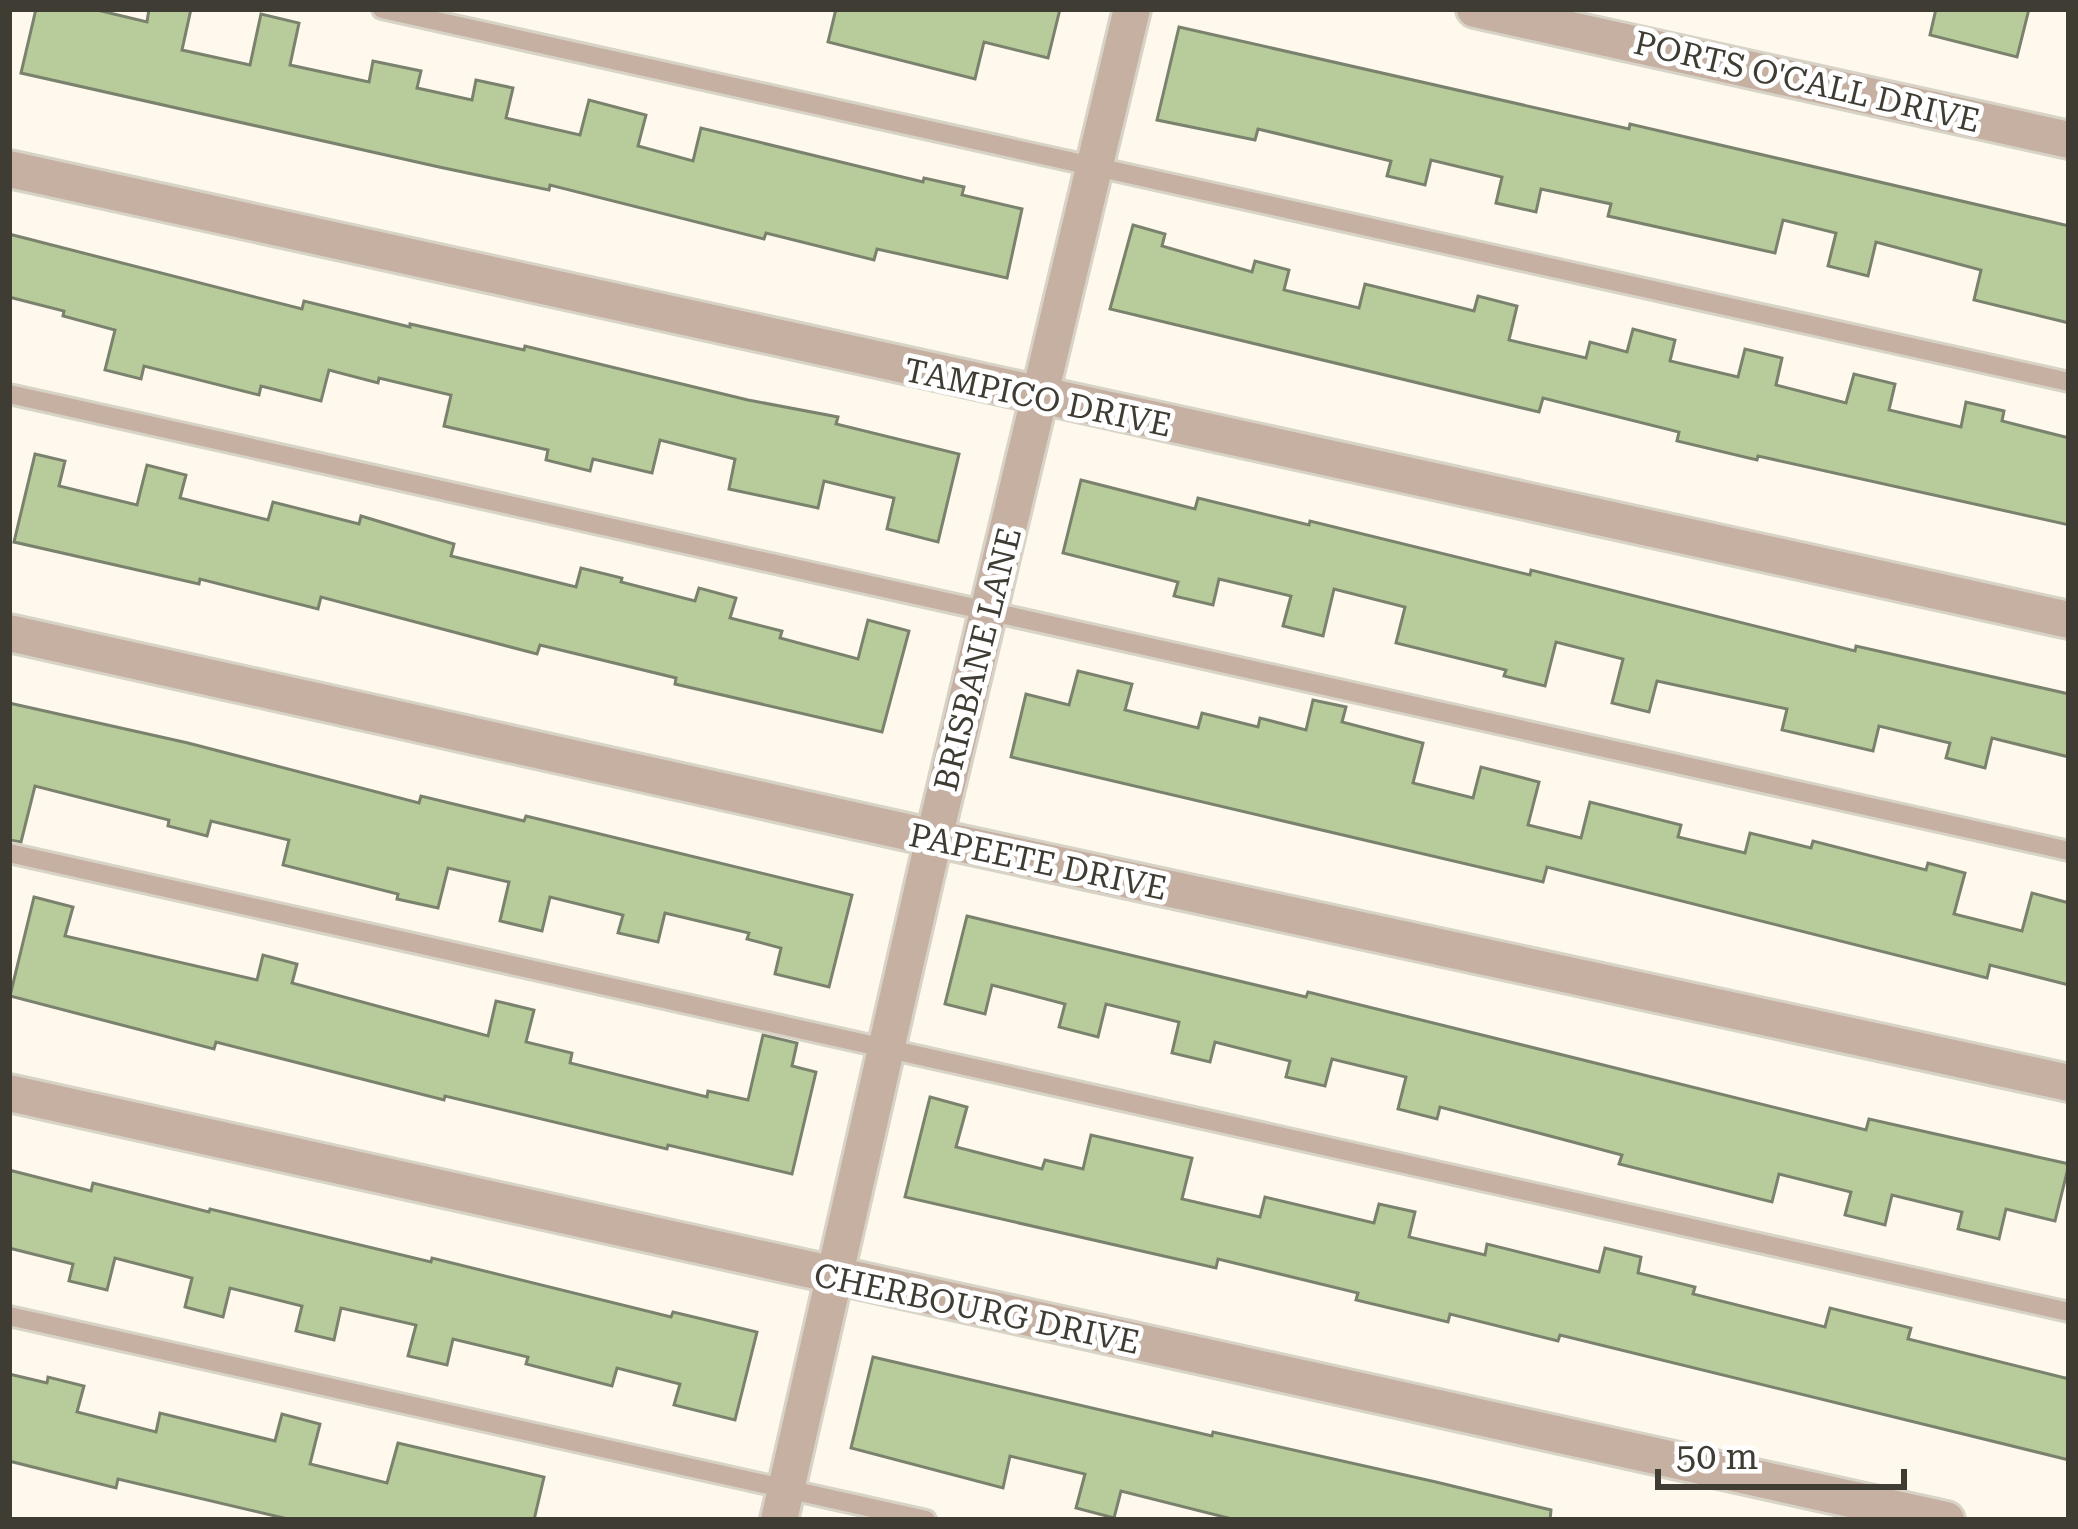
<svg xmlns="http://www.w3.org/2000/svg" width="2078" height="1529" font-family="'Roboto Serif',serif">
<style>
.building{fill:#b8cb9a;stroke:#7a826e;stroke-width:3}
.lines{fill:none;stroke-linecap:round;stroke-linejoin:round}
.lane-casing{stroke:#d8d3c7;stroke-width:24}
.street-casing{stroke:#d8d3c7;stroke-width:42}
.lane{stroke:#c5b0a2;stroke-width:18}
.street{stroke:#c5b0a2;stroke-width:36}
.labels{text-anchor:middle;stroke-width:10;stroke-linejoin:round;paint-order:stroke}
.street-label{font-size:33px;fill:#3f3c34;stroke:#fff}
</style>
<rect width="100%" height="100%" fill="#fef9ec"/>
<g class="building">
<path d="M 36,9 L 93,9 L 147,22 L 149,9 L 191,9 L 182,50 L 250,65 L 261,14 L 299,23 L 290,65 L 369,82 L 373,61 L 421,71 L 417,88 L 472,100 L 476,80 L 513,88 L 506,118 L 580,135 L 589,100 L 646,115 L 638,146 L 693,161 L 701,128 L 923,182 L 924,178 L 964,187 L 962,195 L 1022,209 L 1007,278 L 877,249 L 874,260 L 766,233 L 764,239 L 550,185 L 549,190 L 439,167 L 21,73 Z"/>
<path d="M 836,9 L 1060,9 L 1048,58 L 984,42 L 975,79 L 828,42 Z"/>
<path d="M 1936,9 L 2029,9 L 2017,57 L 1930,35 Z"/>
<path d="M 1179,27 L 1629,129 L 1630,124 L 2069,226 L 2069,323 L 1974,300 L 1981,270 L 1876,242 L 1868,276 L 1828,266 L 1836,233 L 1783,220 L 1775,253 L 1608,216 L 1611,204 L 1541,189 L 1536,212 L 1496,203 L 1502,177 L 1431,160 L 1425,185 L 1387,176 L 1391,161 L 1258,129 L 1255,140 L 1157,120 Z"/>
<path d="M 1133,225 L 1165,234 L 1162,246 L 1252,272 L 1255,261 L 1289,270 L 1284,290 L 1359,308 L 1365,284 L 1474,311 L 1478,296 L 1517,306 L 1509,340 L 1586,358 L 1590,342 L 1627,352 L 1633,329 L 1675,340 L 1670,361 L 1738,377 L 1745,349 L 1782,358 L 1776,385 L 1846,403 L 1854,374 L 1895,384 L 1889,410 L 1961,427 L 1966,402 L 2004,411 L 2002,421 L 2069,438 L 2069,525 L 1758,456 L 1757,460 L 1677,441 L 1679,432 L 1543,398 L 1539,412 L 1110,309 Z"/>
<path d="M 9,234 L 302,309 L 304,301 L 410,327 L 410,324 L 524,350 L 525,346 L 748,400 L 838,417 L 836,424 L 959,454 L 938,542 L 887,529 L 894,498 L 824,481 L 818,508 L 729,489 L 735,459 L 660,440 L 652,473 L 593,459 L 590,471 L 546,460 L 548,450 L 444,426 L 451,395 L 379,378 L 378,383 L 329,370 L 321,401 L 261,386 L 259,395 L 144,366 L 141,379 L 105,370 L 115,330 L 63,316 L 64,311 L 9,297 Z"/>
<path d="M 35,454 L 65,461 L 59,486 L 137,505 L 147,465 L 186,475 L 180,498 L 268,520 L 273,502 L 359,524 L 361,516 L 454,544 L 451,556 L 576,587 L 581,568 L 622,578 L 621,582 L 695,601 L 699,588 L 736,598 L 730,618 L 782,631 L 780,638 L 858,659 L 868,620 L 909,631 L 882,732 L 675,684 L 676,678 L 540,645 L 537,654 L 321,597 L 318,609 L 200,579 L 199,584 L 14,542 Z"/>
<path d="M 1081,480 L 1195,509 L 1198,498 L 1309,525 L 1310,521 L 1530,575 L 1531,570 L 1855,651 L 1856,646 L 2069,694 L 2069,757 L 1992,738 L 1985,768 L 1946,758 L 1950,743 L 1879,726 L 1873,751 L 1782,730 L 1787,709 L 1657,681 L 1649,712 L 1612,703 L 1623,659 L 1556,642 L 1545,686 L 1504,676 L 1506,670 L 1396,643 L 1405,607 L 1334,589 L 1323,636 L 1283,626 L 1291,596 L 1219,579 L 1213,605 L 1174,596 L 1178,582 L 1063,553 Z"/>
<path d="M 1078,671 L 1132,684 L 1125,710 L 1198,728 L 1202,713 L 1258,727 L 1260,718 L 1306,730 L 1313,700 L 1346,707 L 1342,722 L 1423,743 L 1413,783 L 1473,798 L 1481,767 L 1539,782 L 1528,825 L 1581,838 L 1590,802 L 1681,825 L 1678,837 L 1745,853 L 1750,833 L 1811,848 L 1813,841 L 1926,870 L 1928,863 L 1965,873 L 1954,914 L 2022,931 L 2032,893 L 2069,903 L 2069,985 L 1990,965 L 1987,978 L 1547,867 L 1543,882 L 1011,757 L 1026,694 L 1069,705 Z"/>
<path d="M 9,703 L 188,743 L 419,803 L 421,796 L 524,821 L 526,816 L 852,895 L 829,987 L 775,974 L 781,948 L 747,939 L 749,933 L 665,913 L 658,942 L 618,933 L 623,915 L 550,897 L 542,931 L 500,921 L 509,882 L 448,868 L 438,908 L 397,899 L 398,894 L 283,865 L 289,840 L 211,821 L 207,836 L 168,826 L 169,820 L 35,786 L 21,842 L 9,840 Z"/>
<path d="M 34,897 L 73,907 L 65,936 L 257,980 L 263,955 L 297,964 L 292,983 L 488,1036 L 496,1001 L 534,1010 L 526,1042 L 572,1053 L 570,1063 L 707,1097 L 708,1091 L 748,1100 L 763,1035 L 797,1043 L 792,1066 L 816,1072 L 792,1174 L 668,1145 L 667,1149 L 445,1096 L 444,1100 L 216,1042 L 214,1049 L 10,996 Z"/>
<path d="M 967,916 L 1306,997 L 1308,992 L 1866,1130 L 1869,1119 L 2069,1164 L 2055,1221 L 2006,1209 L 1999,1239 L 1958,1229 L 1962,1212 L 1892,1195 L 1885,1225 L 1845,1215 L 1851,1192 L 1779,1174 L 1772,1202 L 1619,1164 L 1622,1155 L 1440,1107 L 1437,1119 L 1398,1109 L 1406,1077 L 1332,1059 L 1325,1086 L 1286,1077 L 1290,1061 L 1215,1042 L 1210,1062 L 1172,1053 L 1179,1022 L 1106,1004 L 1098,1037 L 1059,1027 L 1065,1004 L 992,985 L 985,1014 L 945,1004 Z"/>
<path d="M 930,1097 L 967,1107 L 956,1147 L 1042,1169 L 1045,1160 L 1083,1169 L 1091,1135 L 1192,1158 L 1182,1199 L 1260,1217 L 1265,1197 L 1374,1223 L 1379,1204 L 1415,1212 L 1409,1237 L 1485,1255 L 1487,1244 L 1599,1272 L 1605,1248 L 1641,1257 L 1638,1273 L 1695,1287 L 1693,1294 L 1825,1327 L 1830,1308 L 1911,1328 L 1908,1339 L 2069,1379 L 2069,1460 L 1560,1335 L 1558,1341 L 1450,1314 L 1448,1322 L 1356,1300 L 1358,1293 L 1218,1259 L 1216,1268 L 905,1197 Z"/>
<path d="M 9,1170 L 91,1191 L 93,1183 L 209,1212 L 210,1209 L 431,1262 L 432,1258 L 671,1317 L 673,1312 L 757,1332 L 735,1420 L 674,1405 L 680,1384 L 617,1368 L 612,1386 L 526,1364 L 528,1357 L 453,1339 L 447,1365 L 408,1356 L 416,1325 L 341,1308 L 334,1340 L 296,1331 L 302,1306 L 230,1288 L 223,1317 L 185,1307 L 192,1278 L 115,1258 L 107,1290 L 69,1281 L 73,1264 L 9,1248 Z"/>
<path d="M 873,1357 L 1212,1436 L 1213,1432 L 1436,1482 L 1551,1510 L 1550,1520 L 1236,1520 L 1121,1491 L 1114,1518 L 1076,1508 L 1085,1474 L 1010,1456 L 1003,1488 L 851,1448 Z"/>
<path d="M 9,1374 L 47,1383 L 48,1377 L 84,1386 L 77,1412 L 156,1432 L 160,1413 L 275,1441 L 282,1414 L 320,1424 L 310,1464 L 387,1483 L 398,1443 L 544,1477 L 534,1520 L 292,1520 L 118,1479 L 116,1488 L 9,1461 Z"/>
</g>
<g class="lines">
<defs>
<g id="lane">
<path d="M 382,9 L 2069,382"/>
<path d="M 9,394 L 2069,851"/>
<path d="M 9,853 L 2069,1312"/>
<path d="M 9,1316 L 926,1520"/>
</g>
<g id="street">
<path d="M 1475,9 L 2069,140"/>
<path d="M 9,169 L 2069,620"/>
<path d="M 9,633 L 934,838 L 2069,1083"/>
<path d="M 9,1093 L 1946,1520"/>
<path d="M 779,1520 L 934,838 L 1132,9"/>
</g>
</defs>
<use href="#lane" class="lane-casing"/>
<use href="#street" class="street-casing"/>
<use href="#lane" class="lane"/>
<use href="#street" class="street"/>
</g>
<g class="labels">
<g class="street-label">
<text transform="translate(1807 81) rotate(13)" y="12">PORTS O'CALL DRIVE</text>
<text transform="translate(1038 397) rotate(12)" y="12">TAMPICO DRIVE</text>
<text transform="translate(977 659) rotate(-76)" y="12">BRISBANE LANE</text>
<text transform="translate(1038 861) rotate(12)" y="12">PAPEETE DRIVE</text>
<text transform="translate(977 1308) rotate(12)" y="12">CHERBOURG DRIVE</text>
</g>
</g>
<rect width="2078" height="1529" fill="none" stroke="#3f3c34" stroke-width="24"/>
<path d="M1658 1469v18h246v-18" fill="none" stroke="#3f3c34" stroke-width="6"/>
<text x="1676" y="1469" font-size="36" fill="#3f3c34" stroke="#ffffff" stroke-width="9" paint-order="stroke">50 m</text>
</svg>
